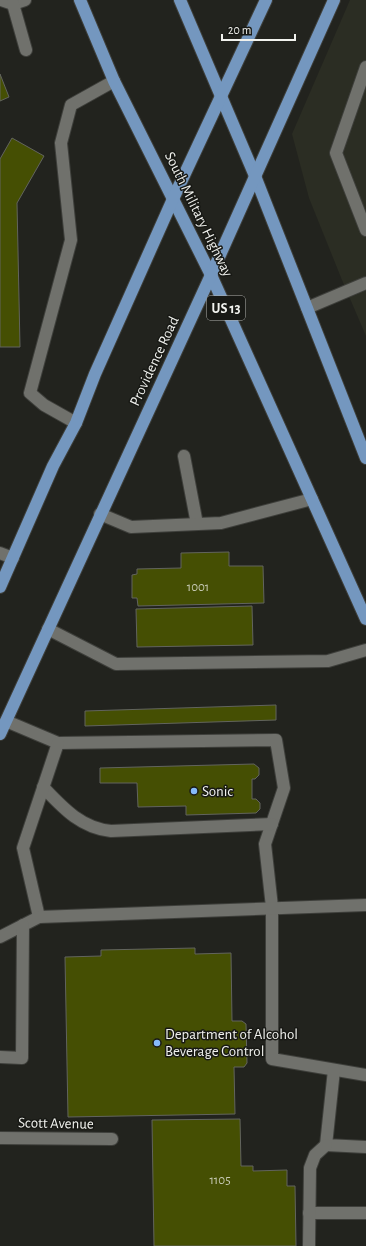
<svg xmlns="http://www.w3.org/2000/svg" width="366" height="1246" font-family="'Alegreya Sans',sans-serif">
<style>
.built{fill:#2b2d23}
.building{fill:#454f03;stroke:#62645e}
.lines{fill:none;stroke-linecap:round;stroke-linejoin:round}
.minor-casing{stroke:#3e3f3b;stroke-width:14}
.major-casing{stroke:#3e3f3b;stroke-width:14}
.minor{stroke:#70716c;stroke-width:12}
.major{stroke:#7497bf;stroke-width:12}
.poi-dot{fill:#86bbfb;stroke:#181915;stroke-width:1.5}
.labels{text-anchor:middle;stroke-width:3;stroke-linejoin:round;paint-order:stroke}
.number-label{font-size:13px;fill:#c6c9b3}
.shield{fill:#181915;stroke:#b0b1ad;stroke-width:1}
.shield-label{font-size:14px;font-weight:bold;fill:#f1f2ee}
.street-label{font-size:15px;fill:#f1f2ee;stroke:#181915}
.poi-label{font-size:15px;fill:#f1f2ee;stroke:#181915;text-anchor:start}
</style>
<rect width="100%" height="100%" fill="#22231e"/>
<path class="built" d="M 350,0 L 366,0 L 366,336 L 342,280 L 309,198 L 292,134 Z"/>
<g class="building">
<path d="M 0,74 L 9,97 L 0,101 Z"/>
<path d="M 12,138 L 44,156 L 17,203 L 20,347 L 0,347 L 0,159 Z"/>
<path d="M 229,552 L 229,566 L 263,566 L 264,603 L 138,606 L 137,598 L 132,598 L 132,575 L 137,574 L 137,569 L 181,568 L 181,553 Z"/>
<path d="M 252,606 L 253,645 L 137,647 L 136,609 Z"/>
<path d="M 276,705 L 276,720 L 85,726 L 85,711 Z"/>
<path d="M 254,764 L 259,768 L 259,775 L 255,779 L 252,779 L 252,799 L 256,799 L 260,803 L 260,809 L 256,813 L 186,815 L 186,806 L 138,807 L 137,783 L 100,783 L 100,768 Z"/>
<path d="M 195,948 L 195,954 L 231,953 L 232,1021 L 242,1021 L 246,1024 L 247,1063 L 244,1067 L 234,1067 L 235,1114 L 68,1117 L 65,957 L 101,956 L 101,950 Z"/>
<path d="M 240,1119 L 241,1166 L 253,1166 L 253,1171 L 287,1170 L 287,1186 L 295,1186 L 296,1246 L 154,1246 L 152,1120 Z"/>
</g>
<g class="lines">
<defs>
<g id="minor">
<path d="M 1,0 L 13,4 L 25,0"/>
<path d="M 13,4 L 26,50"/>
<path d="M 366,67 L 336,153 L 366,230"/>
<path d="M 307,308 L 366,283"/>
<path d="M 76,423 L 44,405 L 30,393 L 71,240 L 61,143 L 71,105 L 114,81"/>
<path d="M 184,456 L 197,524"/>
<path d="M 100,514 L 131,527 L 221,523 L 312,499"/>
<path d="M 0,553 L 13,558"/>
<path d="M 48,629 L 116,664 L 328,661 L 366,650"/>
<path d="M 6,721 L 58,743 L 276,740 L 284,788 L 265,844 L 272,907 L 272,1059 L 366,1075"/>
<path d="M 43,787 C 63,808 81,828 111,831 L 272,824"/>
<path d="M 39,917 L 23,848 L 58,743"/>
<path d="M 0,937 L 39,917 L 366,905"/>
<path d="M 0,1057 L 22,1058 L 23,925"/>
<path d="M 334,1070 L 326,1145 L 366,1147"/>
<path d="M 0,1138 L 112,1139"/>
<path d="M 309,1213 L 366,1213"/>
<path d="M 309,1246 L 310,1168 L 315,1155 L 326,1145"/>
</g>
<g id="major">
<path d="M 80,0 L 114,81 L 211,275 L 366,619"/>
<path d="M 180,0 L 255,176 L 366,458"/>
<path d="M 0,587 L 53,466 L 76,423 L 95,374 L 173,199 L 266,0"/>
<path d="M 0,734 L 211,275 L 334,0"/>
</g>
</defs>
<use href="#minor" class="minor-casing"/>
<use href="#major" class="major-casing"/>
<use href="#minor" class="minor"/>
<use href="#major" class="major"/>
</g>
<g class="poi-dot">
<circle cx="194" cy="791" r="4"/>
<circle cx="157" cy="1043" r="4"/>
</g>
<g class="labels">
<g class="number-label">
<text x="198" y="591">1001</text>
<text x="220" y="1184">1105</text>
</g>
<rect class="shield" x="207" y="296" width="38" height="24" rx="3"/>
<g class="shield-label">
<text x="226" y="313">US 13</text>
</g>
<g class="street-label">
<text transform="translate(199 214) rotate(64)" y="5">South Military Highway</text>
<text transform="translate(154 361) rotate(-65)" y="5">Providence Road</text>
<text transform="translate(56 1123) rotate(1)" y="5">Scott Avenue</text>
</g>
<g class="poi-label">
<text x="202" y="796">Sonic</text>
<text x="165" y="1039">Department of Alcohol<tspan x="165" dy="17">Beverage Control</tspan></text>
</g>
</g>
<path d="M222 34v6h73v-6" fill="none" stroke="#f1f2ee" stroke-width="2"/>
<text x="228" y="34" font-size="12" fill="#f1f2ee" stroke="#181915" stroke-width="3" paint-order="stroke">20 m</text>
</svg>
